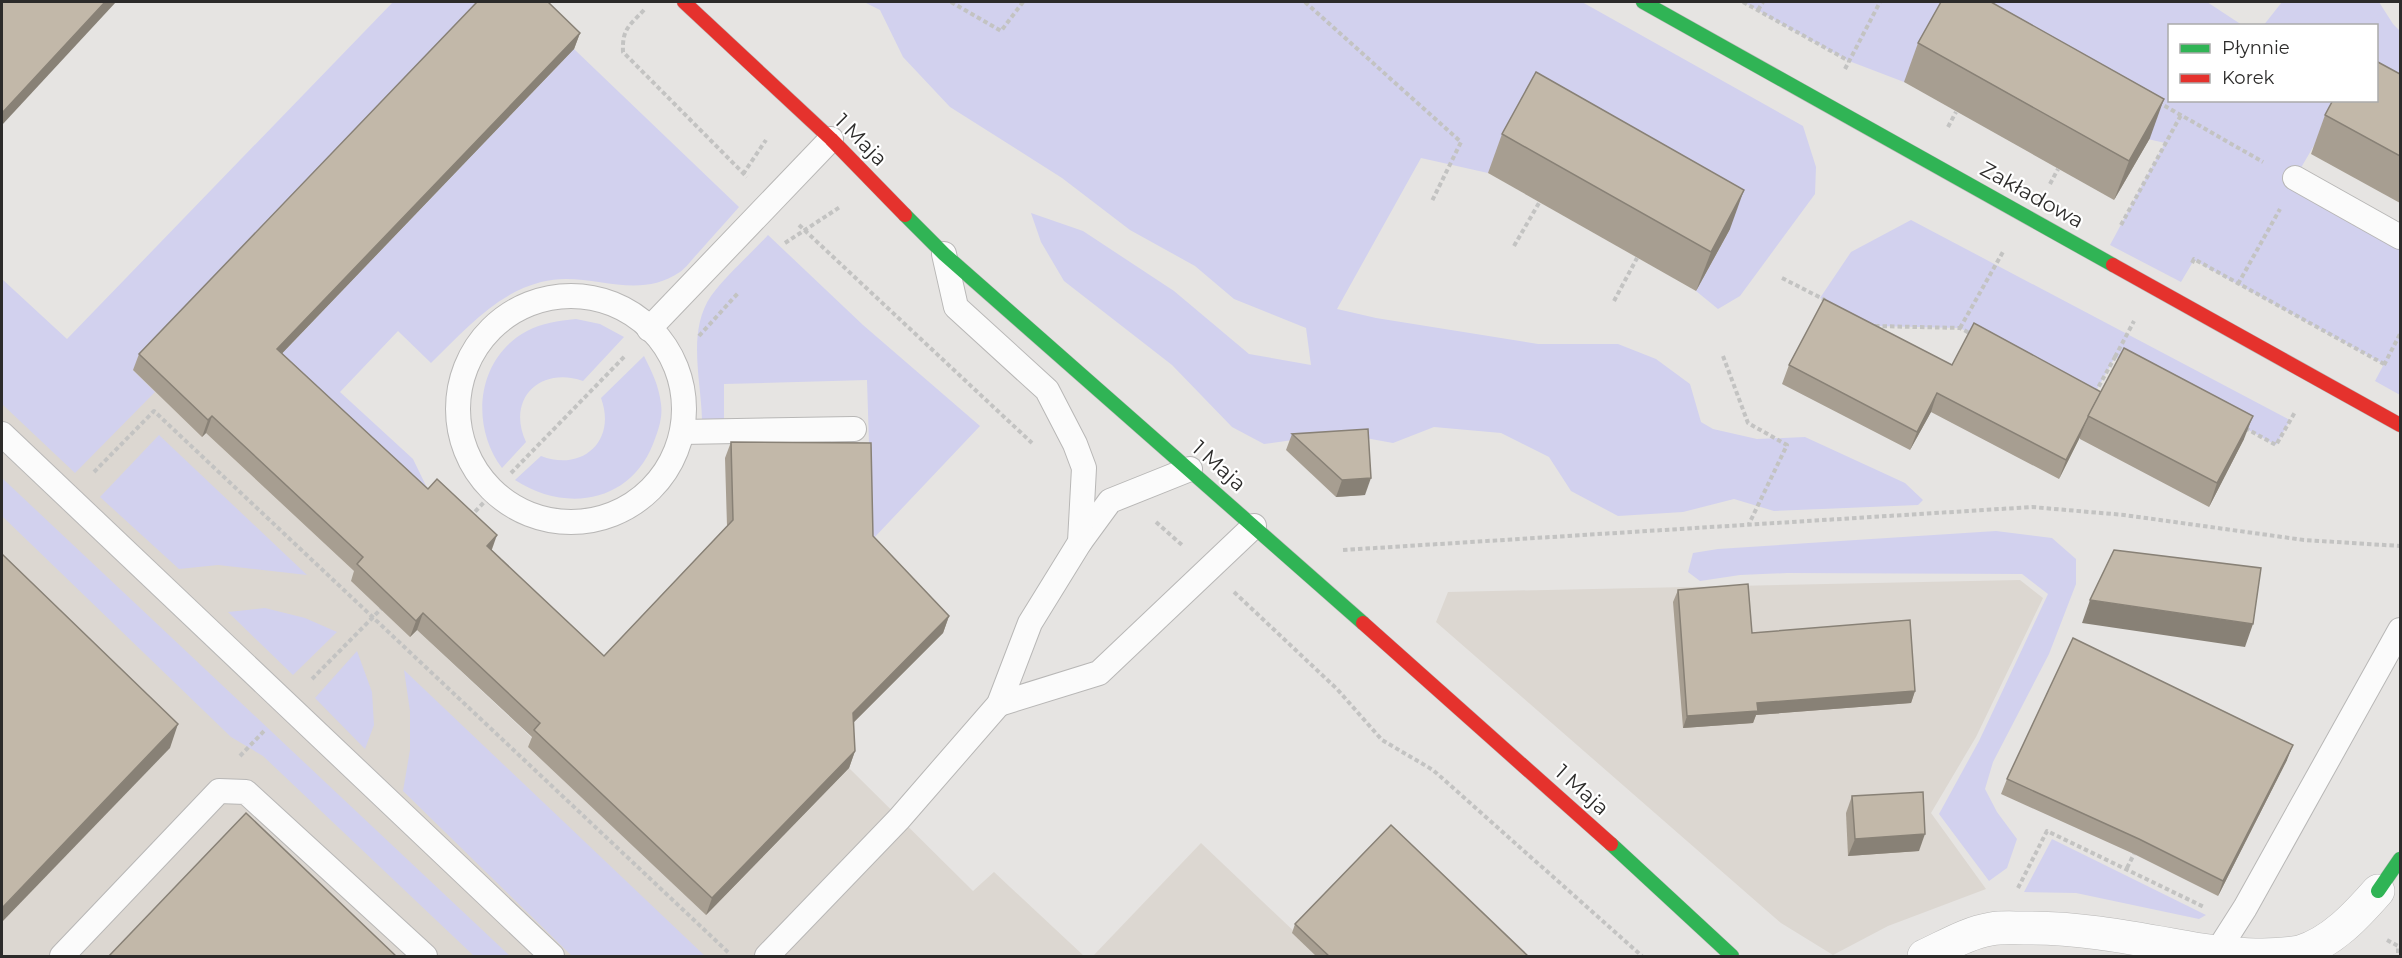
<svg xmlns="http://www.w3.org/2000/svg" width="2402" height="958" font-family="Montserrat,sans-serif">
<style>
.built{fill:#dcd7d1}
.green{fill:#d2d1ee}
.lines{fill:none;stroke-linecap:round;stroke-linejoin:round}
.lane-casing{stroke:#b8b7b6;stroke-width:26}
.street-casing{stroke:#b8b7b6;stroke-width:34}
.fast-casing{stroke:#b8b7b6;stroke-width:15}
.jam-casing{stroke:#b8b7b6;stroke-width:15}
.path{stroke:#c3c3c2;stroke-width:4;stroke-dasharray:4.5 3;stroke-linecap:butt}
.lane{stroke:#fbfbfb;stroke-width:24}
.street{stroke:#fbfbfb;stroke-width:33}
.fast{stroke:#30b455;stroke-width:14}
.jam{stroke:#e5322d;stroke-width:14}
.wall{fill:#a79e91}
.shaded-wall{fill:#888176}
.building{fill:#c2b8a9;stroke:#888176;stroke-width:1.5}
.labels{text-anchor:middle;stroke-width:4.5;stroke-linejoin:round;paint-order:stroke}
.street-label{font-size:21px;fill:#2c2b2a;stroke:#fff}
</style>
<rect width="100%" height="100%" fill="#e6e4e2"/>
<g class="built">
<path d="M 2,296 L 98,386 L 133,370 L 202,436 L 211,427 L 357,574 L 410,636 L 417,630 L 534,740 L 528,747 L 706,914 L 849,768 L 973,891 L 994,872 L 1084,956 L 2,956 Z"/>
<path d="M 2020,580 L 2043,598 L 1976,737 L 1931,813 L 1986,889 L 1888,926 L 1833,955 L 1781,923 L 1436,622 L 1448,592 Z"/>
<path d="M 1201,843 L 1320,956 L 1093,956 Z"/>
</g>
<g class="green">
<path d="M 393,2 L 487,2 L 133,370 L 155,392 L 75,473 L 2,404 L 2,279 L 67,339 Z"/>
<path d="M 864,2 L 1582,2 L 1803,126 L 1816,167 L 1815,194 L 1740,296 L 1718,309 L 1696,291 L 1730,229 L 1522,112 L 1488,173 L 1421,158 L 1337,309 L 1376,318 L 1538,344 L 1618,344 L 1656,359 L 1690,384 L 1701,422 L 1713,429 L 1757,439 L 1805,437 L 1905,483 L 1923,500 L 1918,505 L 1774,511 L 1734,499 L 1683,512 L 1618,516 L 1571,491 L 1549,457 L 1501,433 L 1434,427 L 1393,443 L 1360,437 L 1314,437 L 1264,444 L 1232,427 L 1172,365 L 1064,281 L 1041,242 L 1031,213 L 1083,231 L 1174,291 L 1249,354 L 1311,365 L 1306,328 L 1234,299 L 1195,266 L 1130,230 L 1062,178 L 950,107 L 903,57 L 880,10 Z"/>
<path d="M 1743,2 L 2207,2 L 2242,25 L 2170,26 L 2170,100 L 2340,101 L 2295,178 L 2400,237 L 2400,395 L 2375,381 L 2384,364 L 2194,260 L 2181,282 L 2110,245 L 2165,143 L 1904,82 L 1849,61 Z"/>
<path d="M 2282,2 L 2379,2 L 2393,24 L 2400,31 L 2400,121 L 2376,100 L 2376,26 L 2263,26 Z"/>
<path d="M 574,49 L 739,207 C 726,222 712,237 699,252 C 693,258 687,267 680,272 C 634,303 589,269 541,282 C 495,294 464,331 431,363 L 398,331 L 340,392 L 413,459 L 431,496 L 249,388 Z"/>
<path d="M 1911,220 L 2290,420 L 2276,445 L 2115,357 L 2091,400 L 1960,328 L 1876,326 L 1820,298 L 1851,252 Z"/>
<path d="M 768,235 L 863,325 L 980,426 L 872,540 L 867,380 L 724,384 L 724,419 L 702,419 C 701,380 687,331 711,296 C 727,274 750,255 768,235 Z"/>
<path d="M 576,319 L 600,324 L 624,337 L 583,381 C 540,366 506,399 526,442 L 502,468 C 470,426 476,358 527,331 C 542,323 558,321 576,319 Z"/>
<path d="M 644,356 C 652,372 659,386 661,404 C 663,418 658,431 653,444 C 630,503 565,513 515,480 L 541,456 C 582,472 617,441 601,398 Z"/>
<path d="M 159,435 L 307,575 L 218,565 L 179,569 L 100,497 Z"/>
<path d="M 2,478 L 510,956 L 474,956 L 263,756 L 231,737 L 2,516 Z"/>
<path d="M 1996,531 L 2052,538 L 2076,559 L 2076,584 L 2049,654 L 1993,762 L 1985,789 L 1997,812 L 2017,839 L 2007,868 L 1989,881 L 1939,814 L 1979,741 L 2048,594 L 2022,574 L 1787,573 L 1740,575 L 1700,581 L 1688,572 L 1693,553 L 1718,549 Z"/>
<path d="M 265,608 L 305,618 L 337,632 L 293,675 L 228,612 Z"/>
<path d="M 357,651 L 372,692 L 374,725 L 365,749 L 315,698 Z"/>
<path d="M 404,670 L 705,956 L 572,956 L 403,791 L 410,750 L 410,711 Z"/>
<path d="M 2052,839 L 2206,915 L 2199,919 L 2076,893 L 2024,892 Z"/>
</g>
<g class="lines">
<defs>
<g id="lane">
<path d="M 2295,178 L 2400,237"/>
<circle cx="571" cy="409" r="113"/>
<path d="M 649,329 L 831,139"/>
<path d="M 682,432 L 854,429"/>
<path d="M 2,434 L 552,956"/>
<path d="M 1080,542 L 1110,501 L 1190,469"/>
<path d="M 999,704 L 1099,673 L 1254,526"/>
<path d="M 2217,952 L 2245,908 L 2400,630"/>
<path d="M 62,956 L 219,791 L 246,792 L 425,956"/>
<path d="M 767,956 L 899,819 L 999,704 L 1030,623 L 1080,542 L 1084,468 L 1075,444 L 1047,390 L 956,307 L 944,254"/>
</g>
<path id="street" d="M 1924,956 C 1946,946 1967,933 1991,929 C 2002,927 2013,928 2023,928 C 2081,927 2138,939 2195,949 C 2229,954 2266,958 2300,952 C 2332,942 2356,916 2378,891"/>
<g id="fast">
<path d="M 1643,2 L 2113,265"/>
<path d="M 905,215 L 944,254 L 1363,623"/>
<path d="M 1611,844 L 1732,956"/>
<path d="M 2378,891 L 2400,859"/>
</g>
<g id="jam">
<path d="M 684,2 L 831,139 L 905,215"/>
<path d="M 2113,265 L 2400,425"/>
<path d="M 1363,623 L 1611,844"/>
</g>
</defs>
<use href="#lane" class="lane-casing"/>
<use href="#street" class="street-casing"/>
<use href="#fast" class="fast-casing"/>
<use href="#jam" class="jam-casing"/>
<g class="path">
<path d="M 951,2 L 1001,31 L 1023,2"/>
<path d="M 1305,2 L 1461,142 L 1432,201"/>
<path d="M 1743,2 L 1849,61"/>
<path d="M 644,10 C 629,26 622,29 623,52 L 747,177"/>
<path d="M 1758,10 L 1763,2"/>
<path d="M 1845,69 L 1880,2"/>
<path d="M 2158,102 L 2263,162"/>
<path d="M 1948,127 L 1956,112"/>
<path d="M 743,174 L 766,140"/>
<path d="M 2050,184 L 2058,169"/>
<path d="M 799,225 L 1032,443"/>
<path d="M 2121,225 L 2181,115"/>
<path d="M 785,243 L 840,207"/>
<path d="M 1514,246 L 1539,203"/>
<path d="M 2192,263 L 2194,259 L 2384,364"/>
<path d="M 1782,278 L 1825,300"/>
<path d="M 2238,284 L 2280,209"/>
<path d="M 1614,301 L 1637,258"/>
<path d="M 1875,326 L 1960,328 L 1973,335"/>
<path d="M 1960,328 L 2004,250"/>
<path d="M 699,336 L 739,292"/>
<path d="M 1723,356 L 1748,423 L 1787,445 L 1749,524"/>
<path d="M 2115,357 L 2134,321"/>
<path d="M 2384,365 L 2400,334"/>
<path d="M 2095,393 L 2115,357 L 2123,361"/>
<path d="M 2245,428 L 2276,445 L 2295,412"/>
<path d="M 94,472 L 154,411 L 730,954"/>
<path d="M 511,473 L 625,356"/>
<path d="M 470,517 L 486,500"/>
<path d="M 1156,522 L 1182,545"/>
<path d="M 1343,550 L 2032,507 L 2124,515 L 2304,540 L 2400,546"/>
<path d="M 1234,592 L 1337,689 L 1382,740 L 1433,770 L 1642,956"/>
<path d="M 312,679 L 381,609"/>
<path d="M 240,756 L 264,731"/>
<path d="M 2127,868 L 2134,854"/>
<path d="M 2018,888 L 2047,831 L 2204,907"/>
<path d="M 2387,940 L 2398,946 L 2398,956"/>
</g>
<use href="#lane" class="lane"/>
<use href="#street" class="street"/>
<use href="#fast" class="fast"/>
<use href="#jam" class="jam"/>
</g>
<g class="wall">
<path d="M 580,33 L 574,49 L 282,353 L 604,656 L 727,526 L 725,458 L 731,442 L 873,536 L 949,616 L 943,633 L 853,723 L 855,751 L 849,768 L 706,915 L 528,747 L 532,737 L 417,630 L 410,637 L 351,581 L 354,571 L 206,433 L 202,437 L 133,370 L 139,354 Z"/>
<path d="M 1918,43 L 2150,138 L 2114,200 L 1904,82 Z"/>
<path d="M 2400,74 L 2400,203 L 2311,154 L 2325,115 Z"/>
<path d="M 1502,134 L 1730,229 L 1696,291 L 1488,173 Z"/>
<path d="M 1789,365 L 1952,365 L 2101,392 L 2244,439 L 2209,507 L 2080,439 L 2080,437 L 2059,479 L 1931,412 L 1910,450 L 1782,384 Z"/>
<path d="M 1292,434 L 1365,495 L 1336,497 L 1286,450 Z"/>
<path d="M 1678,590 L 1752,633 L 1915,691 L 1911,703 L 1756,715 L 1753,723 L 1683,728 L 1673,602 Z"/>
<path d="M 2287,760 L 2218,896 L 2134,854 L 2001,794 L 2007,779 Z"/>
<path d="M 1852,796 L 1919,851 L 1848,856 L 1846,813 Z"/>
<path d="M 1295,924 L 1529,957 L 1317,957 L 1292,933 Z"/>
</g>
<g class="shaded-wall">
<path d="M 105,2 L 116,2 L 2,125 L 2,113 Z"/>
<path d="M 580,33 L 574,49 L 271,365 L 277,349 Z"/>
<path d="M 2164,99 L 2150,138 L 2114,200 L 2129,161 Z"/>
<path d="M 1744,190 L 1730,229 L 1696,291 L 1711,252 Z"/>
<path d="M 1937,393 L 1931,412 L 1910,450 L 1917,432 Z"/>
<path d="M 212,416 L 206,433 L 202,437 L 208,420 Z"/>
<path d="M 2253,416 L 2244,439 L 2209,507 L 2217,483 Z"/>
<path d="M 2087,419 L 2080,437 L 2059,479 L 2066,460 Z"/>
<path d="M 1371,478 L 1365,495 L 1336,497 L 1342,480 Z"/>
<path d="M 497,535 L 491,552 L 487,546 Z"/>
<path d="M 2090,600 L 2253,624 L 2245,647 L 2082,623 Z"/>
<path d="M 423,613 L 417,630 L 410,637 L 416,621 Z"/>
<path d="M 949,616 L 943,633 L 847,729 L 853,713 Z"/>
<path d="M 1915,691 L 1911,703 L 1756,715 L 1753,723 L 1683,728 L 1687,716 L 1757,703 Z"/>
<path d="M 178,724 L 170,748 L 2,922 L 2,908 Z"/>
<path d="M 2293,745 L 2287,760 L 2218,896 L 2223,881 Z"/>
<path d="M 855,751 L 849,768 L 706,915 L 712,898 Z"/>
<path d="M 1925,834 L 1919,851 L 1848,856 L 1855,839 Z"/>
</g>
<g class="building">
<path d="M 3,2 L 105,2 L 2,113 L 2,3 Z"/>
<path d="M 477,2 L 548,2 L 580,33 L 277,349 L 428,489 L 437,479 L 469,509 L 497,535 L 487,546 L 604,656 L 733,520 L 731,442 L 871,443 L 873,536 L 949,616 L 853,713 L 855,751 L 712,898 L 534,730 L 540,723 L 423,613 L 416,621 L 357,564 L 363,557 L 212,416 L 208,420 L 139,354 Z"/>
<path d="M 1941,2 L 1991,2 L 2164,99 L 2129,161 L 1918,43 Z"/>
<path d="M 2376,61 L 2400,74 L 2400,156 L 2325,115 L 2333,100 L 2376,100 Z"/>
<path d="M 1536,72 L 1744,190 L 1711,252 L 1502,134 Z"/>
<path d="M 1824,299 L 1952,365 L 1974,323 L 2101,392 L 2066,460 L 1937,393 L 1917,432 L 1789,365 Z"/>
<path d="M 2124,348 L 2253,416 L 2217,483 L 2088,416 Z"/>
<path d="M 1368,429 L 1371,478 L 1342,480 L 1292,434 Z"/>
<path d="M 2114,550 L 2261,568 L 2253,624 L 2090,600 Z"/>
<path d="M 2,554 L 178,724 L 2,908 Z"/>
<path d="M 1748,584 L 1752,633 L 1910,620 L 1915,691 L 1757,703 L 1758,711 L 1687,716 L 1678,590 Z"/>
<path d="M 2073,638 L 2293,745 L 2223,881 L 2139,839 L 2007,779 Z"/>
<path d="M 1923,792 L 1925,834 L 1855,839 L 1852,796 Z"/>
<path d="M 246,813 L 397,957 L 108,957 Z"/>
<path d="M 1391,825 L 1529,957 L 1330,957 L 1295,924 Z"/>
</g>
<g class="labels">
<g class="street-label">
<text transform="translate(861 140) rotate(45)" y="7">1 Maja</text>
<text transform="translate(2032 195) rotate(29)" y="7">Zakładowa</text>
<text transform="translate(1219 466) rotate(42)" y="7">1 Maja</text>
<text transform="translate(1582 790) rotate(42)" y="7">1 Maja</text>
</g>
</g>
<rect width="2402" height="958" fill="none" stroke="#2c2b2a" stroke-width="6"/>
<rect x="2168" y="24" width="210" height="78" fill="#ffffff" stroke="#abaaaa" stroke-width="1.5"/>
<rect x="2180" y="44" width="30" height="9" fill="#30b455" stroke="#abaaaa" stroke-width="1.5"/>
<text x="2222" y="54" font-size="18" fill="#2c2b2a">Płynnie</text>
<rect x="2180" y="74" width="30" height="9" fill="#e5322d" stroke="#abaaaa" stroke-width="1.5"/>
<text x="2222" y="84" font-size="18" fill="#2c2b2a">Korek</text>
</svg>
